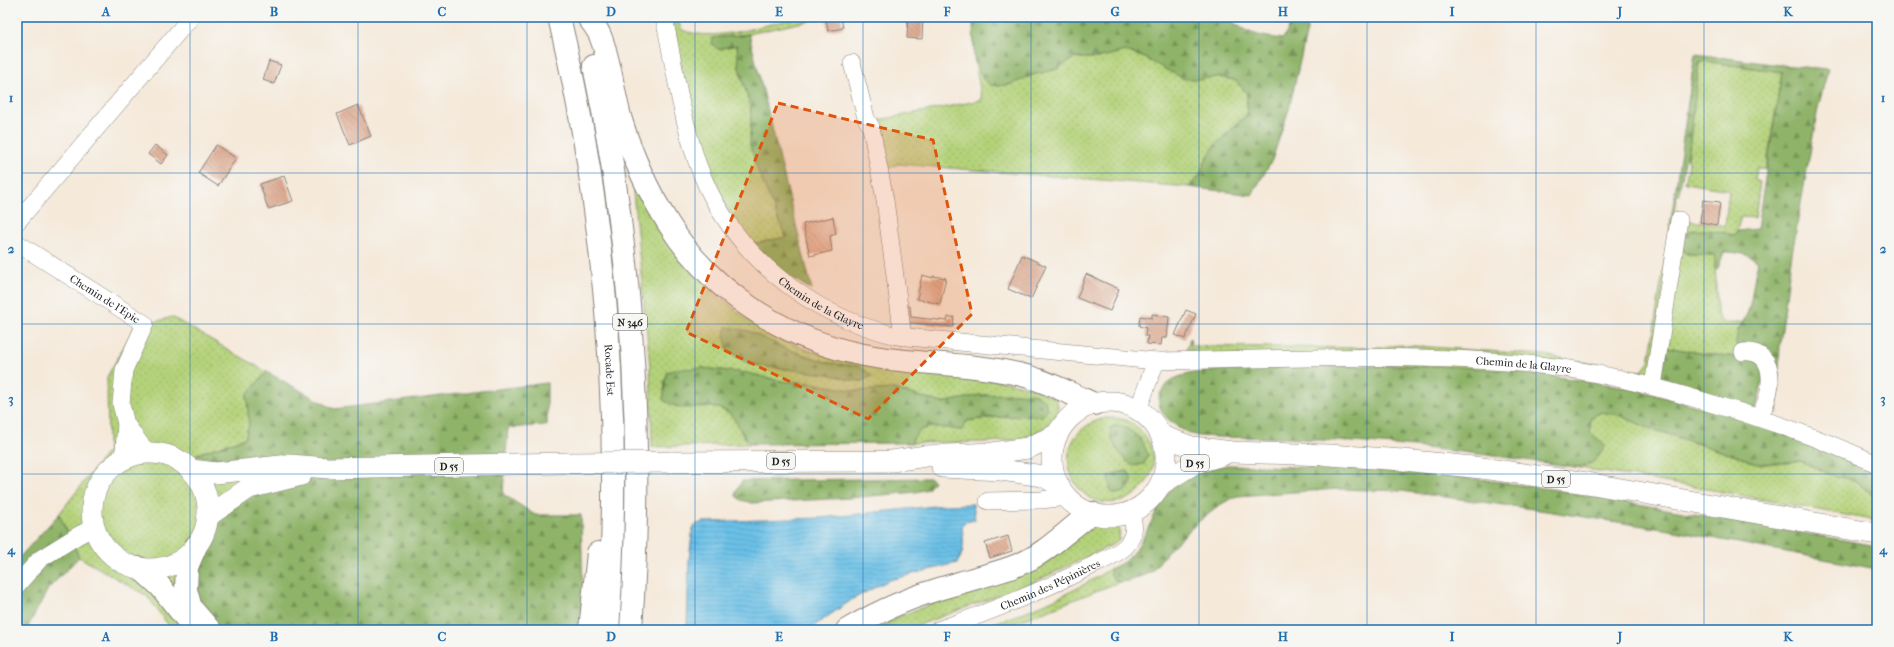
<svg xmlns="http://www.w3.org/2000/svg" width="1894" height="647" font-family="'IM FELL French Canon',serif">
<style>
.grass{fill:url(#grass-dots);stroke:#68774a;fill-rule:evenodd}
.forest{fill:url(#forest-firs);stroke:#566842}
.water{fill:url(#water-rules);stroke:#436e82}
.building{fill:url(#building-back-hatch)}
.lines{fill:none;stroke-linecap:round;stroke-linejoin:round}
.minor-casing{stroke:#88827b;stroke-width:18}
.major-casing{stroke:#88827b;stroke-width:22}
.highway-casing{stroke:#88827b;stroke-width:24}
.minor{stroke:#fff;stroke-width:17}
.major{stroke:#fff;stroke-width:21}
.highway{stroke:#fff;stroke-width:22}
.major-bridge-casing{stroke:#88827b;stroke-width:22;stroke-linecap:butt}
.major-bridge{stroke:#fff;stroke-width:21}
.marked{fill:#de560d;fill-opacity:0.2;stroke:#de560d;stroke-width:3;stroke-dasharray:8 5;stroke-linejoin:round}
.grid{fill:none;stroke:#1f6fb2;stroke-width:1;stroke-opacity:0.55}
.labels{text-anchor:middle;stroke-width:3;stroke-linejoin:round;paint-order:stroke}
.shield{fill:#f6f6f2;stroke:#5d5d5c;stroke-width:1}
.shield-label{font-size:10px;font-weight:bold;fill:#1c1c1c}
.street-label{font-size:11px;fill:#1c1c1c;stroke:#f6f6f2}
.neatline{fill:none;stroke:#1f6fb2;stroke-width:1.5}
.grid-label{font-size:13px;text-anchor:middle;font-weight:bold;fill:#1f6fb2}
</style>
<defs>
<pattern id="grass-dots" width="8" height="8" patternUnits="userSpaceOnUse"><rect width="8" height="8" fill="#b4d279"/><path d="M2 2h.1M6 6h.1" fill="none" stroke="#9ab468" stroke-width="1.8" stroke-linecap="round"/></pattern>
<pattern id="forest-firs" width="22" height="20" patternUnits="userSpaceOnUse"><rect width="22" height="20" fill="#8fb469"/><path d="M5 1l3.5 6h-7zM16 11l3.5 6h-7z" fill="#749256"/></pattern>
<pattern id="water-rules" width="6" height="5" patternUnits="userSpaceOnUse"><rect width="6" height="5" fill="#6ac0e7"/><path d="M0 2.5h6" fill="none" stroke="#5ba4c6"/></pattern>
<pattern id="building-back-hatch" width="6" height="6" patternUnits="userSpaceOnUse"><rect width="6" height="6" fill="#ddaa91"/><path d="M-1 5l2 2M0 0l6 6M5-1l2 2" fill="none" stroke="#bd927c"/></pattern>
</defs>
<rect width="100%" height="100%" fill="#f6f6f2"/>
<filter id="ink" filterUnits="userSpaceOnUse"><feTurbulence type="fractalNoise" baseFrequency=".025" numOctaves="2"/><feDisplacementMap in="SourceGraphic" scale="8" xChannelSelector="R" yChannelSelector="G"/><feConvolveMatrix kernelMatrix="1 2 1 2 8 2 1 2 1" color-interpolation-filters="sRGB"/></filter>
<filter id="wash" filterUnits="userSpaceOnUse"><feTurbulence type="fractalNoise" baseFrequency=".012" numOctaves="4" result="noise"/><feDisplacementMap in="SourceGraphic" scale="16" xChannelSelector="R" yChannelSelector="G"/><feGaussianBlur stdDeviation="0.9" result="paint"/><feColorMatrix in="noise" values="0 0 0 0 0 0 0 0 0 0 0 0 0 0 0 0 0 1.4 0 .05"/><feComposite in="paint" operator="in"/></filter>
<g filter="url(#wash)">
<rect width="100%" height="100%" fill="#f5e9da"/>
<g class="grass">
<path d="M 671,17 L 676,17 L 682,30 C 718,44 765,23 802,17 C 810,16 818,17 826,17 L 749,34 L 713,38 L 718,49 L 737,45 L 739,68 L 751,108 L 750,145 L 787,237 L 752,244 L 732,217 L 710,176 L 694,127 Z"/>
<path d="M 1126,51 L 1202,79 L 1218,77 L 1235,80 L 1247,93 L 1247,114 L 1205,161 L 1200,175 L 1189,187 L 898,164 L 889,168 L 879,120 L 982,100 L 974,57 L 983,79 L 1012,84 L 1032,75 L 1057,69 L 1074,58 L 1097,58 Z"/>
<path d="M 1703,61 L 1782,72 L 1766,168 L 1757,168 L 1755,180 L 1760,182 L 1755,218 L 1741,217 L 1735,236 L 1721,232 L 1691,230 L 1687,254 L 1715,255 L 1717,315 C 1723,325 1732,324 1743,322 L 1737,331 L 1739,357 L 1704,354 L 1662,346 L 1684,220 L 1725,226 L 1729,190 L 1685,183 L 1689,163 L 1688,157 L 1699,63 Z"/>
<path d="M 639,189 L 713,291 L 752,323 L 776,336 L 805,349 L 845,361 L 934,374 L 1001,381 L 1033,388 L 1056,399 L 1058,406 L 1057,414 L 1047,426 L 1023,439 L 989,442 L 911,443 C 921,419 941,429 962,430 L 967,421 L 1009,416 L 981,395 L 942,403 L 894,389 L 855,391 L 811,383 L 780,381 L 747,373 L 703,368 L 664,380 L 665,392 L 674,406 C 694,410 718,400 734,418 C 742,427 740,436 751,444 L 652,447 L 650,366 L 633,191 ZM 749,331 L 786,349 L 871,376 L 862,381 L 850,380 L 828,374 L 762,366 Z"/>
<path d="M 1676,198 L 1653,365 L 1645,378 L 1186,353 L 1190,338 L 1191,346 L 1366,348 L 1399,345 L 1430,347 L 1544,355 L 1633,371 L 1642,371 L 1649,362 L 1674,200 Z"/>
<path d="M 172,317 L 267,372 L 247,394 L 249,424 L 245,438 L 196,454 L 247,463 L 250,496 L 220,521 L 193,577 L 183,630 L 172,630 L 147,596 L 79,557 L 59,514 L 108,451 L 107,377 L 135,327 Z"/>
<path d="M 1602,412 L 1619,415 L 1646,427 L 1760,464 L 1800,461 L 1854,480 L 1877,498 L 1877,521 L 1712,490 L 1574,467 L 1585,467 L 1604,446 L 1590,432 L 1591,417 Z"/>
<path d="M 1105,418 C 1112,418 1119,418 1126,420 C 1149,430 1162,460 1147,481 C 1141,491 1132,498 1121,501 C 1069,515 1042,434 1105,418 ZM 1118,425 L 1128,429 L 1141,439 L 1129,463 L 1115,447 ZM 1132,481 C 1129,490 1125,493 1115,494 L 1110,490 Z"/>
<path d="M 1103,525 L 1117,526 L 1120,530 L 1119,539 L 1114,544 L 1030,584 L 905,630 L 873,630 L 900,616 L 933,603 L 996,584 L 1091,526 Z"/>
<path d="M 1110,569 L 1112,578 L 1119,582 L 997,630 L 973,630 C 1020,615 1069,596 1110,569 Z"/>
</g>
<g class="forest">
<path d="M 973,17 L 1227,17 C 1247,34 1257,36 1283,39 L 1291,24 L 1292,17 L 1310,17 L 1289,109 L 1272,160 L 1252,195 L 1189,187 L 1200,175 L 1205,161 L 1215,145 L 1247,114 L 1247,93 L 1235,80 L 1218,77 L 1202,79 L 1184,79 L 1143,57 L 1126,51 L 1097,58 L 1074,58 L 1057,69 L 1032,75 L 1012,84 L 998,86 L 990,85 L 983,79 L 974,57 Z"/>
<path d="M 749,34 L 812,290 L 784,273 L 752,244 L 786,237 L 758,171 L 750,145 L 751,108 L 739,68 L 737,45 L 718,49 L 712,44 L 713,38 Z"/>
<path d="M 1695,54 L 1780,65 L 1828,69 L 1818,108 L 1791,259 L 1780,344 L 1777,413 L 1768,411 L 1770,365 L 1737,348 C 1733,330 1746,322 1750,305 C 1753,290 1754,276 1758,262 C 1749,254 1736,252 1724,252 L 1718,268 L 1715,270 L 1715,255 L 1687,254 L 1681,249 L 1683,234 C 1698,226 1719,232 1735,235 L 1737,231 L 1757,229 L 1782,72 L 1703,61 L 1699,63 L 1688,157 L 1685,161 L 1679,193 L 1674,200 Z"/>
<path d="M 727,327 L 749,331 L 786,349 L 829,363 L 859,366 L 872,376 L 862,381 L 850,380 L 828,374 L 762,366 L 743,361 L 728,350 L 724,335 Z"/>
<path d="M 1662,346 L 1704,354 L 1739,357 L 1745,355 L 1766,367 L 1756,409 L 1656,381 Z"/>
<path d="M 1365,366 L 1448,366 L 1524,372 L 1627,387 L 1748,420 L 1877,472 L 1877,498 L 1854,480 L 1834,476 L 1800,461 L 1761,464 L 1646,427 L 1619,415 L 1602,412 L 1591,417 L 1590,432 L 1605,446 C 1597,461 1591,467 1574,467 C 1475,452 1375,441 1275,438 C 1250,437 1224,438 1199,436 C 1181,433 1147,410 1163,389 C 1166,385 1169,380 1174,379 C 1188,372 1206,372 1222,370 C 1269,365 1317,366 1365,366 Z"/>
<path d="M 703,368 L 747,373 L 780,381 L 811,383 L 855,391 L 894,389 L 942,403 L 981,395 L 1032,393 L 1045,400 L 1047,410 L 1042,416 L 993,417 L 967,421 L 962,430 C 941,429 921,419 911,443 L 751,444 C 739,435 739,420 727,412 C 714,404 701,407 687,408 C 678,408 670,404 663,400 C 665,390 664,382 667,372 L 677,369 Z"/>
<path d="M 267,372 L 334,409 L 547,383 L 547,425 L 508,428 L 503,494 L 535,515 L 581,515 L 583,601 L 576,630 L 183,630 L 193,577 L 220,521 L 250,496 L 247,463 L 195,455 L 245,438 L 249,424 L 247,394 Z"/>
<path d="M 1118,425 C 1134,431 1143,439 1148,455 L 1144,464 L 1133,466 C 1122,458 1110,443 1110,428 Z"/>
<path d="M 1228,465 L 1392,470 L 1487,480 L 1563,491 L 1877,546 L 1877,569 L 1669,530 L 1533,509 L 1401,491 L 1338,489 L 1237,496 L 1223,503 L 1198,522 L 1170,549 L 1151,572 L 1130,581 L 1119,582 L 1112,578 L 1110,569 C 1116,566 1124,563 1128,558 C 1150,537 1154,503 1177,483 C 1189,473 1212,467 1228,465 Z"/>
<path d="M 1128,471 L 1132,481 C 1129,490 1125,493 1115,494 L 1110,490 L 1109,476 L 1116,473 Z"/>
<path d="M 930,478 L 934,481 L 928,489 L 916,492 L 849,498 L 752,503 L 741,500 L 736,496 L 736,491 L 742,481 Z"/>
<path d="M 59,514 L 79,557 L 48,589 L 29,625 L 29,630 L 17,630 L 17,560 Z"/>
</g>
<path class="water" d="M 973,504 L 975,520 L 965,522 L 962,525 C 963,539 966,551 957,563 L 889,580 L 853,599 L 808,630 L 687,630 L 689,559 L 693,527 L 697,524 L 704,522 L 821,518 L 945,505 Z"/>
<g id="blocks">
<g class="building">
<path d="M 837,17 L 841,17 L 843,28 L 828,31 L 826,19 Z"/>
<path d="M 908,17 L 923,17 L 922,39 L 907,38 Z"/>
<path d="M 269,61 L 281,65 L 274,84 L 263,80 Z"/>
<path d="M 358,105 L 371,136 L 350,145 L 337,114 Z"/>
<path d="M 155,145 L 168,155 L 161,164 L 148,154 Z"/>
<path d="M 216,145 L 236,158 L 218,186 L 198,173 Z"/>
<path d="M 284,176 L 293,201 L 268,209 L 260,184 Z"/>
<path d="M 1703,200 L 1720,202 L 1717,225 L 1700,222 Z"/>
<path d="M 833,217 L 836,234 L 830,236 L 832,251 L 810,256 L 803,224 Z"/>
<path d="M 1022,255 L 1046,266 L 1031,299 L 1008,289 Z"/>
<path d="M 1086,274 L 1119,289 L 1110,311 L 1077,298 Z"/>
<path d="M 922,275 L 933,278 L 933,276 L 946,278 L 940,304 L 917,299 Z"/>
<path d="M 910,306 L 911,317 L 947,321 L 948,317 L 954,317 L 953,327 L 904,322 L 901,308 Z"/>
<path d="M 1186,310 L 1196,314 L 1185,339 L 1175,335 Z"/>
<path d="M 1152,314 L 1169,317 L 1167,338 L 1162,338 L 1161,345 L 1147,344 L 1148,336 L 1145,336 L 1146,328 L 1139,326 L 1140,316 L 1152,318 Z"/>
<path d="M 1008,536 L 1012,551 L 990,558 L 985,543 Z"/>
</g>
</g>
</g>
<g filter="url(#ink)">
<use href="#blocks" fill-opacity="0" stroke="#88827b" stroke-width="1"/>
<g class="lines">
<defs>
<g id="minor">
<path id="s1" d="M 664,17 C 674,65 681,115 697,162 C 728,251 807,315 897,336 L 1156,361 L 1138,410"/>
<path d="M 852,63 L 866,118 L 871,127 L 885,200 L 903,337"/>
<path d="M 17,222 L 191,17"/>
<path id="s2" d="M 17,243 L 145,324 L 124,370 L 121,404 L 126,424 L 124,451 L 118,463"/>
<path d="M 1743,352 C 1780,349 1773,397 1758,417"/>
<path id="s3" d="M 1156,361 C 1286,359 1418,352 1548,366 C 1599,372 1650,385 1700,400 C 1761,417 1819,438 1877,464"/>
<path d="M 1653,386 L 1679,220"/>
<path d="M 126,424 L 142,446 L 150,453"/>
<path d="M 988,501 L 1041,500 L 1067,497"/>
<path d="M 17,585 L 40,559 L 77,536 L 94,527"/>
<path id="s4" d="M 938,630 C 989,612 1038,593 1087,568 C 1099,562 1116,556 1126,546 C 1136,535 1135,524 1130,512"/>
</g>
<g id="major">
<circle cx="1109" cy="459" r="57"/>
<path d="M 1162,436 L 1192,447 L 1232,452 L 1329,455 L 1403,460 L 1482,468 L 1587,483 L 1877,534"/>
<circle cx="150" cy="511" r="58"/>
<path d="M 671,462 L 892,461 L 926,456 L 993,453 L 1028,448 L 1058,434"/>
<path d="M 942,467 L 1001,470 L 1043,476 L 1059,485"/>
<path d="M 191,470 L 216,473 L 290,465 L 328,468 L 569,463"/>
<path d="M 1161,484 L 1195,463 L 1223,455"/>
<path d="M 208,516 L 249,488 L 301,475"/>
</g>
<g id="highway">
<path id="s5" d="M 559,17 C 607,217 622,425 608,630"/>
<path d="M 588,17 C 593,24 599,31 601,38 C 611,64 613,93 621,120 C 632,156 648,191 668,223 C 712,294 792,344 875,357 C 923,365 974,363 1022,375 C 1047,381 1071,394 1094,404"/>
<path d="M 594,66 C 633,250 644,442 631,630"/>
<path d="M 196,546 L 187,567 L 186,590 L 191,608 L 210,630"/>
<path d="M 140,568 L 160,586 L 191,625"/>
<path d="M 590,630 L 598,553"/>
<path d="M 847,630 C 880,610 919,594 956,584 C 977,577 999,573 1020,564 C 1047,553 1068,529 1092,513"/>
</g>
</defs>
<use href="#minor" class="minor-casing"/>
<use href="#major" class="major-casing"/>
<use href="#highway" class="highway-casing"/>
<use href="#minor" class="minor"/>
<use href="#major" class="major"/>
<use href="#highway" class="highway"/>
<defs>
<path id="major-bridge" d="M 569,463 L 671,462"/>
</defs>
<use href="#major-bridge" class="major-bridge-casing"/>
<use href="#major-bridge" class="major-bridge"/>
</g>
</g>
<path class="marked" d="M 778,103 L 933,140 L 972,314 L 868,419 L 686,332 Z"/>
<path class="grid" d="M 190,17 L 190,630M 358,17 L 358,630M 527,17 L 527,630M 695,17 L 695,630M 863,17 L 863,630M 1031,17 L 1031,630M 1199,17 L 1199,630M 1367,17 L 1367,630M 1536,17 L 1536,630M 1704,17 L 1704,630M 17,173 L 1877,173M 17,324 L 1877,324M 17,474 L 1877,474"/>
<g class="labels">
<g class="shield">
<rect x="613" y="314" width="34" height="16" rx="3"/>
<rect x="767" y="453" width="28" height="16" rx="3"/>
<rect x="1181" y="455" width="28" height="16" rx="3"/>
<rect x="435" y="458" width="28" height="16" rx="3"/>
<rect x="1542" y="471" width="28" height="16" rx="3"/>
</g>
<g class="shield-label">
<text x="630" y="326">N 346</text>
<text x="781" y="465">D 55</text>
<text x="1195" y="467">D 55</text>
<text x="449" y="470">D 55</text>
<text x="1556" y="483">D 55</text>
</g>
<g class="street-label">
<text dy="4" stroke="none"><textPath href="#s2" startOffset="104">Chemin de l'Epie</textPath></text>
<text dy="4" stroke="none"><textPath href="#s1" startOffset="342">Chemin de la Glayre</textPath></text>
<text dy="4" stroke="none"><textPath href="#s3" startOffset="368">Chemin de la Glayre</textPath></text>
<text dy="4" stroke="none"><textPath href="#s5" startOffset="357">Rocade Est</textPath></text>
<text dy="4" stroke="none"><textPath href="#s4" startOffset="121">Chemin des Pépinières</textPath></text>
</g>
</g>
<rect width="1894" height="647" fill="none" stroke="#f6f6f2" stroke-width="44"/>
<rect x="22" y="22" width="1850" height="603" class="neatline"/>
<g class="grid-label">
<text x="106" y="16">A</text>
<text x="274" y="16">B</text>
<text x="442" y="16">C</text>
<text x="611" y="16">D</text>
<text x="779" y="16">E</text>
<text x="947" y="16">F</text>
<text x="1115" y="16">G</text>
<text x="1283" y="16">H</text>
<text x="1452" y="16">I</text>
<text x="1620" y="16">J</text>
<text x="1788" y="16">K</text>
<text x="11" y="102">1</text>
<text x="1883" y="102">1</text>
<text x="11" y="253">2</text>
<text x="1883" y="253">2</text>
<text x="11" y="403">3</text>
<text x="1883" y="403">3</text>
<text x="11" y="554">4</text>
<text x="1883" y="554">4</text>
<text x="106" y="641">A</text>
<text x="274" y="641">B</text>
<text x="442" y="641">C</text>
<text x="611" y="641">D</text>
<text x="779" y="641">E</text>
<text x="947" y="641">F</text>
<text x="1115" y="641">G</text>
<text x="1283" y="641">H</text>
<text x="1452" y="641">I</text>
<text x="1620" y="641">J</text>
<text x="1788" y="641">K</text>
</g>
</svg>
